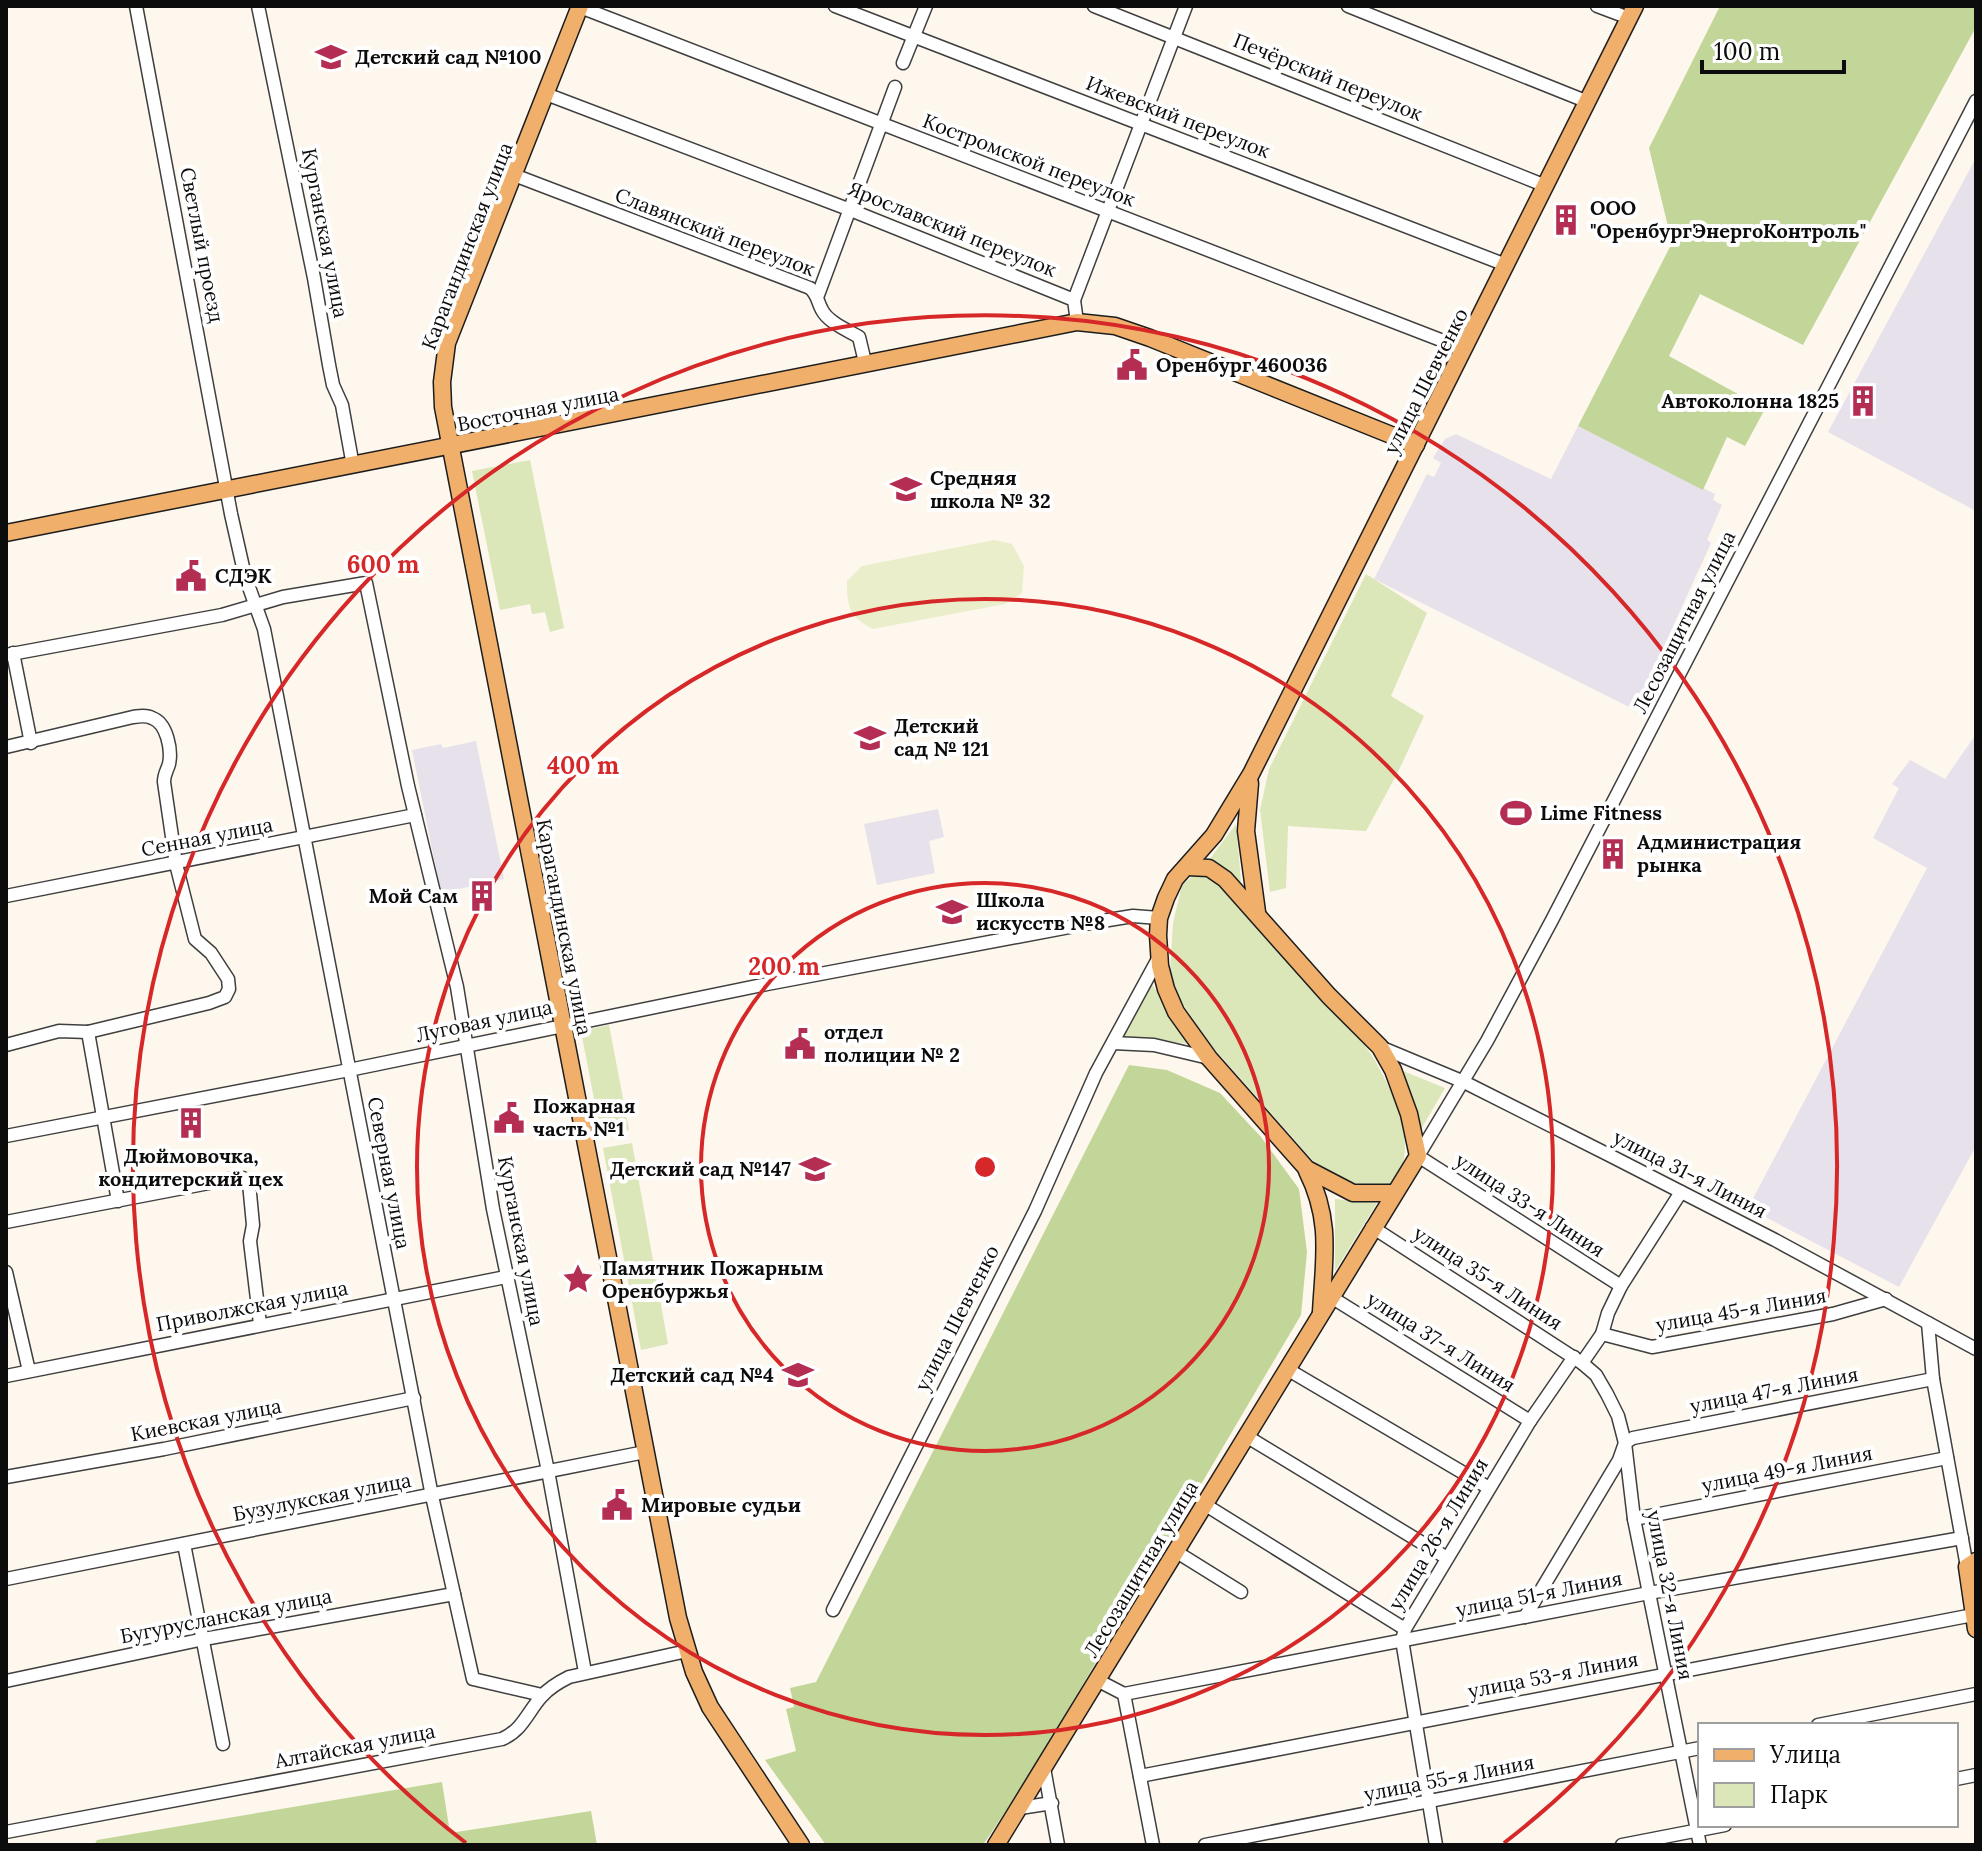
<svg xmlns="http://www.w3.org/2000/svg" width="1982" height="1851" font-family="Lora,serif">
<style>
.industrial{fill:#e7e1eb}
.green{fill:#dbe6b9}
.forest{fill:#c3d699}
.pitch{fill:#eaeeca}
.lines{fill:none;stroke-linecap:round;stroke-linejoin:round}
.minor-casing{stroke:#3f3f3f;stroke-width:15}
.major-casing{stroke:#1d1d1d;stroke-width:19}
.minor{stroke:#fff;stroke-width:12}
.major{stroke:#f0b06b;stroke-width:16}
.ring{fill:none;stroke:#d62828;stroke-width:4}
.labels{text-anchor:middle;stroke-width:8;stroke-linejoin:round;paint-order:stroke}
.poi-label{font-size:20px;font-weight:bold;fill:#0c0c0c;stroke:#fff;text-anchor:start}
.street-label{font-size:20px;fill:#0c0c0c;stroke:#fff}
.centre{fill:#d62828;stroke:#fff;stroke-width:4}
.ring-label{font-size:24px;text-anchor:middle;font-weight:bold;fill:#d62828;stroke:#fff;stroke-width:8;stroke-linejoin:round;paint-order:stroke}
</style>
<rect width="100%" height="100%" fill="#fef7ed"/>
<g class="industrial">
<path d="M 1976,158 L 1976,511 L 1828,432 Z"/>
<path d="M 1578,426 L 1715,494 L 1713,500 L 1722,505 L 1707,540 L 1711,543 L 1635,710 L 1374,579 L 1427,474 L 1434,477 L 1441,463 L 1433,458 L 1445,439 L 1456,434 L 1551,479 Z"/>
<path d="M 1976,734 L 1976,1146 L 1899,1287 L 1748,1208 L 1927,868 L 1873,838 L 1899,788 L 1892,784 L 1910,760 L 1945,779 Z"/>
<path d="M 476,741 L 504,879 L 441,893 L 412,750 L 441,744 L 443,748 Z"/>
<path d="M 938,809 L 944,837 L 929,841 L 935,873 L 877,885 L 864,824 Z"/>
</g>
<g class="green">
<path d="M 530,460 L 564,628 L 550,632 L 545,612 L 532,614 L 530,604 L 500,610 L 472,471 Z"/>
<path d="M 1366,574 L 1427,613 L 1391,696 L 1424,716 L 1399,770 L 1366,831 L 1288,826 L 1286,888 L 1270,892 L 1260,810 L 1269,769 Z"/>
<path d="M 1236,824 L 1241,882 L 1209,860 Z"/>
<path d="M 1193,876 L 1207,877 L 1216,883 C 1248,918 1280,952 1312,987 C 1333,1009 1356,1031 1372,1056 C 1391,1087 1426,1156 1388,1185 C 1362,1189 1337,1179 1316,1164 L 1210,1044 L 1177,995 L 1170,973 L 1173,923 L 1182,885 Z"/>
<path d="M 1151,983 L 1192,1044 L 1122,1038 Z"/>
<path d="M 609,1025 L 629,1130 L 601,1135 L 581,1031 Z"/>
<path d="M 1403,1071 L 1445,1088 L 1420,1131 Z"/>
<path d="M 632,1143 L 668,1344 L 641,1350 L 603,1148 Z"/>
<path d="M 1335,1199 L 1377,1203 L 1335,1271 Z"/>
</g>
<g class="forest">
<path d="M 1720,6 L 1976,6 L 1976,27 L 1803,345 L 1700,294 L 1669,356 L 1765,409 L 1745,446 L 1727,437 L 1703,490 L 1578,426 L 1672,243 L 1649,148 Z"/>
<path d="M 1129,1065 L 1167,1070 L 1220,1093 L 1261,1137 L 1299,1189 L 1307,1252 L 1301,1315 L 1027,1779 L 983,1845 L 826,1845 L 765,1760 L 796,1751 L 786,1709 L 794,1707 L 790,1688 L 816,1682 Z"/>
<path d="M 442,1782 L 450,1833 L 591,1811 L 597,1845 L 94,1845 L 97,1840 Z"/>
</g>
<path class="pitch" d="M 994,540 L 1012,544 L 1024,566 L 1022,593 L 1005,604 L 873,629 C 849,617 847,607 847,581 L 862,566 Z"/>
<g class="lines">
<defs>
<g id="minor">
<path d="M 136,6 L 231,514 L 245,576 L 264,629 L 432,1496 L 473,1679 L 542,1695"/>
<path d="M 258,6 L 314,278 L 329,365 L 333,385 L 342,405 L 353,466"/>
<path d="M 835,6 L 1506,265"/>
<path d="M 1094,6 L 1546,186"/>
<path d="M 1348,6 L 1588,102"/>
<path d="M 1597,6 L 1629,18"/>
<path d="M 580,7 L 1464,349"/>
<path d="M 903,63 L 926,6"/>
<path d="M 546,94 L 848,209 L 1074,300 L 1077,322"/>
<path d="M 514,175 L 810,288 C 818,295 817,301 822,310 C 828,322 847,330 859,337 L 865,362"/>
<path d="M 818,295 L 895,87"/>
<path d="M 1074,300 L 1186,6"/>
<path d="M 13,653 L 31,743"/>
<path d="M 6,655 L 222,615 L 283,597 L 366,583 L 408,786 L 457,987 L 493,1209 L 548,1471 L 585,1672"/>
<path d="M 6,747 L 133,717 C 140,716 147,715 152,718 C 167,723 172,750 169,764 C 167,771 164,774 164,782 L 176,864 L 195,939 L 211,953 L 228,979 L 229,989 L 225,997 L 209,1003 L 88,1032 L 59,1031 L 6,1045"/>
<path d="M 6,896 L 415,815"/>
<path d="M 88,1032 L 118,1201"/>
<path d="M 1113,1043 L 1154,1045 L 1209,1058"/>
<path d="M 1380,1047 L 1464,1082 L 1609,1155 L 1775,1240 L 1976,1349"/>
<path d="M 6,1136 L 349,1070 L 767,984 L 1096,922 L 1133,916 L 1159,918"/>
<path d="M 6,1222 L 235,1178 L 243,1178 L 249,1183 L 253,1225 L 250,1241 L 260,1324"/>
<path d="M 1372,1227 L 1582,1363 L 1596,1375 L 1607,1394 L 1618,1416 L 1625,1443 L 1634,1519 L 1700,1845"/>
<path d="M 6,1272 L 29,1371"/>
<path d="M 1621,1286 L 1418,1156 L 1487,1041 L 1552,920 L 1976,101"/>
<path d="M 1331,1297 L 1530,1421"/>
<path d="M 1928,1323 L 1933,1379 L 1967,1567"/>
<path d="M 1602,1334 L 1652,1347 L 1833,1314 L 1886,1299"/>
<path d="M 1582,1363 L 1602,1334 L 1608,1313 L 1621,1286 L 1681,1192"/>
<path d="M 1287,1369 L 1489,1488"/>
<path d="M 6,1376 L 506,1277"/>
<path d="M 1246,1436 L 1447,1558"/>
<path d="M 6,1477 L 164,1449 L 414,1398"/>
<path d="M 1204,1504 L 1405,1629"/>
<path d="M 1634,1519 L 1947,1458"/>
<path d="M 184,1544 L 223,1744"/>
<path d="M 1175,1551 L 1241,1592"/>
<path d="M 6,1579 L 645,1452"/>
<path d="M 833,1610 L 1035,1211 L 1096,1073 L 1159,957"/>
<path d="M 1525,1617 L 1619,1460 L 1625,1443 L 1633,1438 L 1933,1379"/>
<path d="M 1097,1680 L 1124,1694 L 1153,1845"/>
<path d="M 6,1681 L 204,1639 L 454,1594"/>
<path d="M 1124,1694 L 1649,1593 L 1962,1538"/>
<path d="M 1818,1725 L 1976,1694"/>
<path d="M 1044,1768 L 1058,1845"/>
<path d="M 1140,1776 L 1973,1615"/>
<path d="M 1956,1779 L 1976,1775"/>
<path d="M 1020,1808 L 1052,1803"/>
<path d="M 6,1832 L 502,1739 C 523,1730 528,1711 542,1696 C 550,1687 559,1682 569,1677 L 687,1651"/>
<path d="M 1205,1845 L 1700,1748"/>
<path d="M 1436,1845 L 1402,1640 L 1405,1629 L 1530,1421 L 1574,1357"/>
<path d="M 1622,1845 L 1725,1825"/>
</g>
<g id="major">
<path d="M 580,6 L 447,343 L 442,382 L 443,407 L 678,1618 L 694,1672 L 710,1707 L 801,1845"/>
<path d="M 6,533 L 1077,322 L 1115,326 L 1150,338 L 1416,445"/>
<path d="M 1250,783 L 1246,831 L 1257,912"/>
<path d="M 1307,1171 C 1332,1221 1324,1258 1321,1312"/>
<path d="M 1394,1193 L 1353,1193 L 1307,1169 L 1209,1058 L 1176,1012 L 1166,989 L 1160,966 L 1158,935 L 1159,918 L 1166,898 L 1175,879 L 1214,835 L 1251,774 L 1635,6"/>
<path d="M 1976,1561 L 1967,1567 L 1976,1629"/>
<path d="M 996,1845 L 1418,1156 L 1409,1114 L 1393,1070 L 1380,1047 L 1329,996 L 1225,879 L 1209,868 L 1187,867"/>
</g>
</defs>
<use href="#minor" class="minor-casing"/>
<use href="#major" class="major-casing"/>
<use href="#minor" class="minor"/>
<use href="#major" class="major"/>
</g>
<g class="ring">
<circle cx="985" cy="1167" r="284"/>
<circle cx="985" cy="1167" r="568"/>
<path d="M466 1843A852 852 0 1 1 1504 1843"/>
</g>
<defs>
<symbol id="school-bare" viewBox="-9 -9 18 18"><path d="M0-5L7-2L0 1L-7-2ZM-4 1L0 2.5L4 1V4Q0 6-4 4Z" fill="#b42d53" stroke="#fff" stroke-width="2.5" paint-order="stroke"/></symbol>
<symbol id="building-bare" viewBox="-9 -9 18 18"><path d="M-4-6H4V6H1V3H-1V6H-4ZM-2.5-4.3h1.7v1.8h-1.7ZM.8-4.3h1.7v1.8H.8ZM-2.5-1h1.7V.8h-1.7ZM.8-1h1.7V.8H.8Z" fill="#b42d53" stroke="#fff" stroke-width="2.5" paint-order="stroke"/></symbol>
<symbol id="civic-bare" viewBox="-9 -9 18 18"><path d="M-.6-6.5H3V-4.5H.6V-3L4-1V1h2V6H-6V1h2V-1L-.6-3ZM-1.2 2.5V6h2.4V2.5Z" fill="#b42d53" stroke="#fff" stroke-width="2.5" paint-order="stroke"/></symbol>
<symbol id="stadium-bare" viewBox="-9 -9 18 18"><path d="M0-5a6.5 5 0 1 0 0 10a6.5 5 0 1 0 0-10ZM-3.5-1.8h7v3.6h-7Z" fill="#b42d53" stroke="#fff" stroke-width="2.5" paint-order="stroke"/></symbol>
<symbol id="sight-bare" viewBox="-9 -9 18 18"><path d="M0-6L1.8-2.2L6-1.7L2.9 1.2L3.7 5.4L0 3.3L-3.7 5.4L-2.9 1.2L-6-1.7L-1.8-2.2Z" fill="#b42d53" stroke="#fff" stroke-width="2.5" paint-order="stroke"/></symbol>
</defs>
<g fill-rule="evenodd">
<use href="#school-bare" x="309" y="35" width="44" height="44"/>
<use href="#building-bare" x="1544" y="198" width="44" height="44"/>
<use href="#civic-bare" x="1110" y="343" width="44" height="44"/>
<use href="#building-bare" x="1841" y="379" width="44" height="44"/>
<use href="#school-bare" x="884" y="467" width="44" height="44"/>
<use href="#civic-bare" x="169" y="554" width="44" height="44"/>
<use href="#school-bare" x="848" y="716" width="44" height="44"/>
<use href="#stadium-bare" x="1494" y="791" width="44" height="44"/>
<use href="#building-bare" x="1591" y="832" width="44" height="44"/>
<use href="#building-bare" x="460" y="874" width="44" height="44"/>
<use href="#school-bare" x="930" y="890" width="44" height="44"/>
<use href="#civic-bare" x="778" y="1022" width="44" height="44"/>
<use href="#civic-bare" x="487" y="1096" width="44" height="44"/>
<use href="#building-bare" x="169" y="1101" width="44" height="44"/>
<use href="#school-bare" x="793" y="1147" width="44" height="44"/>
<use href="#sight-bare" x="556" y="1257" width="44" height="44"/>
<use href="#school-bare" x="776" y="1353" width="44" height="44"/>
<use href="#civic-bare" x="595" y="1483" width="44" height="44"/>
</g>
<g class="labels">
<g class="poi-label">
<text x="355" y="64">Детский сад №100</text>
<text x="1590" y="215">ООО<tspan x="1590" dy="23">"ОренбургЭнергоКонтроль"</tspan></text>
<text x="1156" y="372">Оренбург 460036</text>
<text x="1839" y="408" text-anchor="end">Автоколонна 1825</text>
<text x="930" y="485">Средняя<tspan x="930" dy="23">школа № 32</tspan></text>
<text x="215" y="583">СДЭК</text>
<text x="894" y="733">Детский<tspan x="894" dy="23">сад № 121</tspan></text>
<text x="1540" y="820">Lime Fitness</text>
<text x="1637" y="849">Администрация<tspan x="1637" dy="23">рынка</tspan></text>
<text x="458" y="903" text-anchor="end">Мой Cам</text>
<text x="976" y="907">Школа<tspan x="976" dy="23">искусств №8</tspan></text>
<text x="824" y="1039">отдел<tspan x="824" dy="23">полиции № 2</tspan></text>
<text x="533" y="1113">Пожарная<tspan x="533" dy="23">часть №1</tspan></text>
<text x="191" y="1163" text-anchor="middle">Дюймовочка,<tspan x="191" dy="23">кондитерский цех</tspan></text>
<text x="791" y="1176" text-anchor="end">Детский сад №147</text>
<text x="602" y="1275">Памятник Пожарным<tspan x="602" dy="23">Оренбуржья</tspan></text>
<text x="774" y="1382" text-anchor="end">Детский сад №4</text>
<text x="641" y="1512">Мировые судьи</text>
</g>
<g class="street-label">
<text transform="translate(1328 77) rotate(22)" y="7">Печёрский переулок</text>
<text transform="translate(1178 117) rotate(21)" y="7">Ижевский переулок</text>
<text transform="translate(1029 160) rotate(21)" y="7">Костромской переулок</text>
<text transform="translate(952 229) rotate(22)" y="7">Ярославский переулок</text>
<text transform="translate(715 232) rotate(21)" y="7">Славянский переулок</text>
<text transform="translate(325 233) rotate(79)" y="7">Курганская улица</text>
<text transform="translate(202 245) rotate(79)" y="7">Светлый проезд</text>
<text transform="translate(467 246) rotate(-69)" y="7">Карагандинская улица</text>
<text transform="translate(1426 381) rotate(-63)" y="7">улица Шевченко</text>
<text transform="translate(538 409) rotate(-11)" y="7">Восточная улица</text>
<text transform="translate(1684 622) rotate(-63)" y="7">Лесозащитная улица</text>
<text transform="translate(207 837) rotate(-11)" y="7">Сенная улица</text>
<text transform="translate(564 927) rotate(79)" y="7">Карагандинская улица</text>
<text transform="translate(484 1021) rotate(-12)" y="7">Луговая улица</text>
<text transform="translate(389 1173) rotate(79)" y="7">Северная улица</text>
<text transform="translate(1690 1174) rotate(27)" y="7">улица 31-я Линия</text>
<text transform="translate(1530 1205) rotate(33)" y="7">улица 33-я Линия</text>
<text transform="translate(521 1241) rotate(79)" y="7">Курганская улица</text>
<text transform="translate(1488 1278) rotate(33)" y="7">улица 35-я Линия</text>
<text transform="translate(252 1306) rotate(-11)" y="7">Приволжская улица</text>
<text transform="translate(1741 1310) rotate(-10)" y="7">улица 45-я Линия</text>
<text transform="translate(957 1318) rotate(-63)" y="7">улица Шевченко</text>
<text transform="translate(1441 1342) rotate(32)" y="7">улица 37-я Линия</text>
<text transform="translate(1774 1390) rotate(-11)" y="7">улица 47-я Линия</text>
<text transform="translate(206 1420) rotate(-11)" y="7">Киевская улица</text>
<text transform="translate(1787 1469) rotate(-11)" y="7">улица 49-я Линия</text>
<text transform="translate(322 1497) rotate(-11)" y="7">Бузулукская улица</text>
<text transform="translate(1438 1534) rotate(-59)" y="7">улица 26-я Линия</text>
<text transform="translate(1141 1569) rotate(-59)" y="7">Лесозащитная улица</text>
<text transform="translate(1539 1594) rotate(-11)" y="7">улица 51-я Линия</text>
<text transform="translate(1670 1595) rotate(79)" y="7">улица 32-я Линия</text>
<text transform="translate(226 1616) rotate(-11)" y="7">Бугурусланская улица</text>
<text transform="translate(1553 1675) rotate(-11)" y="7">улица 53-я Линия</text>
<text transform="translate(355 1746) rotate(-11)" y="7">Алтайская улица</text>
<text transform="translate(1449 1778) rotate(-11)" y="7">улица 55-я Линия</text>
</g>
</g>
<circle cx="985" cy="1167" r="12" class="centre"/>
<g class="ring-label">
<text x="383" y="573">600 m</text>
<text x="583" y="774">400 m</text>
<text x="784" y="975">200 m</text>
</g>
<rect width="1982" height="1851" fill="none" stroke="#0c0c0c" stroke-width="16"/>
<rect x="1698" y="1723" width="260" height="104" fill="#ffffff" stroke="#9e9e9e" stroke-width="2"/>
<rect x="1714" y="1749" width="40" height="12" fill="#f0b06b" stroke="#9e9e9e" stroke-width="2"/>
<text x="1770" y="1763" font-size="24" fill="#0c0c0c">Улица</text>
<rect x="1714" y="1783" width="40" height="24" fill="#dbe6b9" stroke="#9e9e9e" stroke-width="2"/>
<text x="1770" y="1803" font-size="24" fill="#0c0c0c">Парк</text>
<path d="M1702 60v12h142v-12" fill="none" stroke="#0c0c0c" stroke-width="4"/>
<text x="1714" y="60" font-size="24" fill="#0c0c0c" stroke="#ffffff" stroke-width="6" paint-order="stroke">100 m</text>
</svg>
